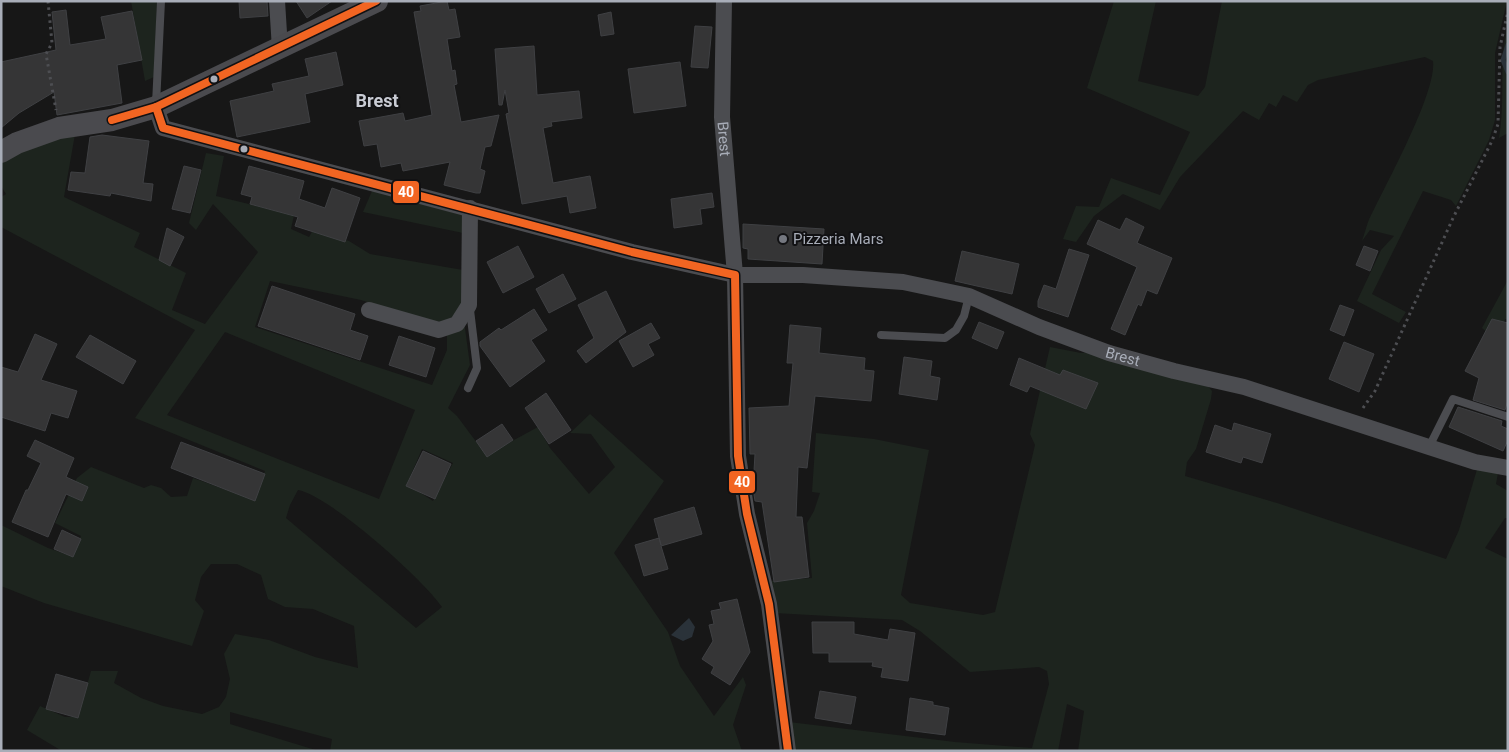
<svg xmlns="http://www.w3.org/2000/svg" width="1509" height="752" font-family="Roboto,sans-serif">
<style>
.green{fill:#1d241e;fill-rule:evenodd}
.water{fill:#2a3239}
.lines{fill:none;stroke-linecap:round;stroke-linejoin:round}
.stream{stroke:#2a3239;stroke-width:5}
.building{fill:#353536;stroke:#3f4043}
.path{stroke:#4d4e52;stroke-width:3;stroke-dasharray:2.5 4;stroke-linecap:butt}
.lane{stroke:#4b4c50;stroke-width:8}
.street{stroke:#4b4c50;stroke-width:16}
.secondary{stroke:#4a4a4e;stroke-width:22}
.bus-1-casing{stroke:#111113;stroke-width:11}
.bus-1{stroke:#f26522;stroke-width:8}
.bus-dot{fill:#a8adb8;stroke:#111113;stroke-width:2}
.poi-dot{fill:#757880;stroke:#111113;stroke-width:2}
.labels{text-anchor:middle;stroke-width:4;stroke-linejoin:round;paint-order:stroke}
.street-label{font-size:15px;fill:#a8adb8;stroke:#111113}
.poi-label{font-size:15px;fill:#a8adb8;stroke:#111113;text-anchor:start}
.quarter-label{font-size:18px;font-weight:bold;fill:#c9ccd4;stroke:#111113}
.line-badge{stroke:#111113;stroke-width:2}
.badge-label{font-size:14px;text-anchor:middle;font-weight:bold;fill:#fff}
</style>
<rect width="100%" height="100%" fill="#171717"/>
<g class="green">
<path d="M 131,1 L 157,1 L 154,77 L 145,81 Z"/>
<path d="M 1114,1 L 1156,1 L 1138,81 L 1198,96 L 1205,87 L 1222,1 L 1507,1 L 1495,53 L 1495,120 L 1489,140 L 1456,206 L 1451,200 L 1423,191 L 1372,294 L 1406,312 L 1399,323 L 1357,301 L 1381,250 L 1394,236 L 1370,230 L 1362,241 L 1368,222 C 1383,189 1437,93 1433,61 L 1425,57 L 1318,80 L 1308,85 L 1297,102 L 1283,95 L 1276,107 L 1269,103 L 1259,120 L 1243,111 L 1180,177 L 1160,210 L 1123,194 L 1094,216 L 1076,242 L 1063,239 L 1076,206 L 1099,207 L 1111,178 L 1160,195 L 1190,132 L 1087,88 Z"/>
<path d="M 1508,25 L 1508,133 L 1499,138 C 1506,100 1498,63 1508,25 Z"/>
<path d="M 75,134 L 64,197 L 140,233 L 134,247 L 186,273 L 172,310 L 205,324 L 258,252 L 213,204 L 196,230 L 189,223 L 206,153 L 224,156 L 216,196 L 294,215 L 291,229 L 309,237 L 313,230 L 349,241 L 370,254 L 463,270 C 462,299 469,310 441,325 L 361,300 L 270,281 L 255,327 L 432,385 L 447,350 L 447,335 L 464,321 L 470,365 L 448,408 L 457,416 L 486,455 L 538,427 L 550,448 L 589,494 L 615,467 L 591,434 L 570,433 L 590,414 L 664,481 L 614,553 L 668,632 L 680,666 L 714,716 L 743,677 L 746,685 L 733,725 L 742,751 L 330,751 L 332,739 L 230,712 L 230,724 L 319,751 L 62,751 L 27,730 L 40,706 L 65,717 L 78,717 L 91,671 L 118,671 L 114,683 L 141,698 L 163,706 L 202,714 L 219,707 L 226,697 L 230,679 L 224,654 L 235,634 L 269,640 L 315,657 L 358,668 L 354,626 L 313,609 L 285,607 L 268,599 L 261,575 L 237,564 L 211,564 L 201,577 L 195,600 L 204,611 L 192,646 L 44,603 L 1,586 L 1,525 L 48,548 L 71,556 L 81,536 L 55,523 L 77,478 L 91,467 L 144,488 L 151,485 L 161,488 L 171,497 L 187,496 L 193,478 L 255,500 L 265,471 L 135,418 L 195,330 L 1,227 L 1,197 L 6,194 L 1,186 L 1,161 L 43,140 ZM 225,332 L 415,410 L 379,499 L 167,415 ZM 422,449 L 453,463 L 433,501 L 407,484 ZM 298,490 C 329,495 424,580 442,607 L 416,628 L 286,518 L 290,505 Z"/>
<path d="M 372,191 L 462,215 L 463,233 L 363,212 Z"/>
<path d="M 1508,280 L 1508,320 L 1505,319 L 1499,342 L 1482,328 Z"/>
<path d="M 1050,347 L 1081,353 L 1092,352 L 1207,385 L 1212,391 L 1211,399 L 1196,449 L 1187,462 L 1185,476 L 1277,503 L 1446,559 L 1459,530 L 1478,466 L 1498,473 L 1496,484 L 1508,491 L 1508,518 L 1505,518 L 1485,548 L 1508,559 L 1508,751 L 1078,751 L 1084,711 L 1067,704 L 1058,751 L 793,751 L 789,722 L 955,742 L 1032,748 L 1049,684 L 1047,671 L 1039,667 L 970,672 L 920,631 L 902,620 L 774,613 L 769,581 L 812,578 L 807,523 L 814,511 L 820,493 L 812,492 L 816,433 L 874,439 L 929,450 L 901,595 L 910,603 L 983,615 L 995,612 L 1035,445 L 1030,434 Z"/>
</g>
<path class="water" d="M 689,618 L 695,627 L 692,637 L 683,641 L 671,635 Z"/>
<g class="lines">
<path class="stream" d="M 1508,45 L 1503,60 L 1508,72"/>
</g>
<g class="building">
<path d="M 239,1 L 267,1 L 268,16 L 240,18 Z"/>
<path d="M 296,1 L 332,1 L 307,18 Z"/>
<path d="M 447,1 L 449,10 L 455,9 L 460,37 L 447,39 L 452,71 L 455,70 L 457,84 L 454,85 L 461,122 L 499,115 L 491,146 L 485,147 L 480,169 L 485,171 L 480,193 L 476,193 L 444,185 L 450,162 L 403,171 L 401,163 L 381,167 L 377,144 L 364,146 L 359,121 L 403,113 L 405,121 L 432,115 L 414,12 L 421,11 L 420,6 Z"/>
<path d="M 66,10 L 70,45 L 106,39 L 101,17 L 132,11 L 142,60 L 117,65 L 122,103 L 57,115 L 54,92 L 19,113 L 1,128 L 1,62 L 56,50 L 52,12 Z"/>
<path d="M 611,12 L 614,34 L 601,36 L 598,15 Z"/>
<path d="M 695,26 L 712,27 L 708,68 L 691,67 Z"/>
<path d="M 534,46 L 537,95 L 579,91 L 582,118 L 551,122 L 552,126 L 543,128 L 553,183 L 590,176 L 596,208 L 570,213 L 567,196 L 522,204 L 506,114 L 509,113 L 505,90 L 502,105 L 499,105 L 495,49 Z"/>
<path d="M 336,52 L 343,85 L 305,94 L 310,122 L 237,137 L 230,101 L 274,91 L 272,84 L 309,76 L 305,59 Z"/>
<path d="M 680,62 L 686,106 L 634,113 L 628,69 Z"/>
<path d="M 102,135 L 149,141 L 143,183 L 153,184 L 151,201 L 111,193 L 110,196 L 68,190 L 71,172 L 85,173 L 90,137 Z"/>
<path d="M 184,166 L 201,170 L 190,213 L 172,209 Z"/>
<path d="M 249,166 L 304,181 L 299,199 L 325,208 L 332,188 L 360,198 L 345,242 L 295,226 L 298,217 L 250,204 L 252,197 L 241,194 Z"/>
<path d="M 712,193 L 714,207 L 700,209 L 702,224 L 674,228 L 671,199 Z"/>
<path d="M 1126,218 L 1144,227 L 1137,243 L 1172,258 L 1157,294 L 1147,290 L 1141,306 L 1138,304 L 1125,335 L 1111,329 L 1137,267 L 1087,244 L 1098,220 L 1120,230 Z"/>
<path d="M 743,224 L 824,229 L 822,264 L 748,259 L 748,249 L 743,248 Z"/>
<path d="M 167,228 L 184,237 L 170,266 L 159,260 Z"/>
<path d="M 518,246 L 534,277 L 503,293 L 487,262 Z"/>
<path d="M 1364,246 L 1378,251 L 1370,271 L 1356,265 Z"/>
<path d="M 1069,249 L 1089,255 L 1068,317 L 1038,307 L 1038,301 L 1044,285 L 1056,289 Z"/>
<path d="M 962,251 L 1019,264 L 1012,294 L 955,281 Z"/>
<path d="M 563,274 L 576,299 L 549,313 L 536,289 Z"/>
<path d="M 272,286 L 355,314 L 350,330 L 368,336 L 360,360 L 258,326 Z"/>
<path d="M 606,291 L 626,332 L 586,363 L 577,351 L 594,338 L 578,305 Z"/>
<path d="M 1340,305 L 1354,310 L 1344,336 L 1330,330 Z"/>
<path d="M 534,309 L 547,330 L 531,340 L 545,361 L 510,387 L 480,346 L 480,342 L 499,328 L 501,330 Z"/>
<path d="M 1492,319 L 1508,323 L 1508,400 L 1505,410 L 1473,400 L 1479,378 L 1465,371 Z"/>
<path d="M 979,322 L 1004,332 L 997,349 L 972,338 Z"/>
<path d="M 651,323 L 660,338 L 648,344 L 654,355 L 633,367 L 619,341 Z"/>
<path d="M 790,325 L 821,328 L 819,353 L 865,358 L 864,370 L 874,371 L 871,401 L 815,396 L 807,468 L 798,467 L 796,517 L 802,517 L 809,577 L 774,582 L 762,502 L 755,501 L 753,488 L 755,454 L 750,454 L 749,408 L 789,406 L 793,363 L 787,363 Z"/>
<path d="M 35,334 L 57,344 L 41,380 L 77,391 L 68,418 L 51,413 L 45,431 L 1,417 L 1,367 L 18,372 Z"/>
<path d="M 90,335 L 136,361 L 123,384 L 76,357 Z"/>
<path d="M 399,336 L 435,348 L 426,377 L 389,365 Z"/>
<path d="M 1344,342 L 1374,354 L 1359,392 L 1329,379 Z"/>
<path d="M 904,357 L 932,361 L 930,376 L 940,378 L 937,400 L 899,394 Z"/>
<path d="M 1019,358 L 1060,375 L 1063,370 L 1098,383 L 1086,409 L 1030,386 L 1027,392 L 1010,385 Z"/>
<path d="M 546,393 L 571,430 L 549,444 L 525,408 Z"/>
<path d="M 1458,407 L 1502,421 L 1501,426 L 1508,429 L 1508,440 L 1503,451 L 1449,427 Z"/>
<path d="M 1234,423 L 1271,434 L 1262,463 L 1243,457 L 1241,463 L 1206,452 L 1215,425 L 1232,431 Z"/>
<path d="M 502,424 L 513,440 L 487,457 L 476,441 Z"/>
<path d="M 35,440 L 74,458 L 66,477 L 88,487 L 82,501 L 66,494 L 48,537 L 12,522 L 26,490 L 28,490 L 41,463 L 27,456 Z"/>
<path d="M 181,442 L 265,474 L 255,501 L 171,468 Z"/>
<path d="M 423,451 L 451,464 L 435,499 L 406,486 Z"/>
<path d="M 694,507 L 702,534 L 661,546 L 668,569 L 644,576 L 635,545 L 659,538 L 661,545 L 654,519 Z"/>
<path d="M 62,530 L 81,539 L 73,557 L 54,549 Z"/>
<path d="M 737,599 L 750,652 L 730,685 L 711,673 L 714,667 L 702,659 L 713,641 L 709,625 L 714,624 L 711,611 L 721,609 L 719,603 Z"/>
<path d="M 812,622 L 854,622 L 854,634 L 888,640 L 890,629 L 915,633 L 908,681 L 881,677 L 883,668 L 872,666 L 873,662 L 829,662 L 829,653 L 813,653 Z"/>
<path d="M 56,674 L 88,683 L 78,718 L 46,709 Z"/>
<path d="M 820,691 L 856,697 L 851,724 L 815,718 Z"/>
<path d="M 910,698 L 933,702 L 933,705 L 949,708 L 945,735 L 906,730 Z"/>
</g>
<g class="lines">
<g class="path">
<path d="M 48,1 L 52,43 L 46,54 L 56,110"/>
<path d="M 1363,408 L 1375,391 L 1453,218 L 1492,141 L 1498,124 L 1500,47 L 1508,11"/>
</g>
<g class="lane">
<path d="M 156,104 L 161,1"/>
<path d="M 881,335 L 945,338 L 956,330 L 964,316 L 969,296"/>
<path d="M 468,388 L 477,368 L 470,310"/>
<path d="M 1429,447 L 1453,399 L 1508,417"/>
</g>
<g class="street">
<path d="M 277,1 L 280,49"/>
<path id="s1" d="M 724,1 L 722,117 L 735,275 L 738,456 L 747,514 L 769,604 L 788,751"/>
<path id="s2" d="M 156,107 L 163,128 L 632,252 L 735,275 L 803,275 L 903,282 L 969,296 L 1039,327 L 1109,353 L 1174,371 L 1244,387 L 1475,462 L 1508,468"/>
<path d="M 369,310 L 439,330 L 457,324 L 469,305 L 470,208"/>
</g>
<path class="secondary" d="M 1,152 L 17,143 L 59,128 L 112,120 L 156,107 L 377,1"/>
<defs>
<g id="bus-1">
<path d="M 156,107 L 163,128 L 632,252 L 735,275 L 738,456 L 747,514 L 769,604 L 788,751"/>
<path d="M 112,120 L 156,107 L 376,1"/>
</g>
</defs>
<use href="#bus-1" class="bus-1-casing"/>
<use href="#bus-1" class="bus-1"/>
</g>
<g class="bus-dot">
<circle cx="214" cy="79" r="4.5"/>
<circle cx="244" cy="149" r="4.5"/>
</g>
<circle class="poi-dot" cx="783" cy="239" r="5"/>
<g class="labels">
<g class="street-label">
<text dy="5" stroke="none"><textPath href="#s1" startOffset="138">Brest</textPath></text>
<text dy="5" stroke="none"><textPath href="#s2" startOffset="1014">Brest</textPath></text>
</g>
<g class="poi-label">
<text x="793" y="244">Pizzeria Mars</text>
</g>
<g class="quarter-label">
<text x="377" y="107">Brest</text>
</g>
</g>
<g class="line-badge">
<rect x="392" y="180" width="28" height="24" rx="5" fill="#f26522"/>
<rect x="728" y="470" width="28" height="24" rx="5" fill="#f26522"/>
</g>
<g class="badge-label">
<text x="406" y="197">40</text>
<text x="742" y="487">40</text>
</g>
<rect width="1509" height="752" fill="none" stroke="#a8adb8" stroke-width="5"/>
</svg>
